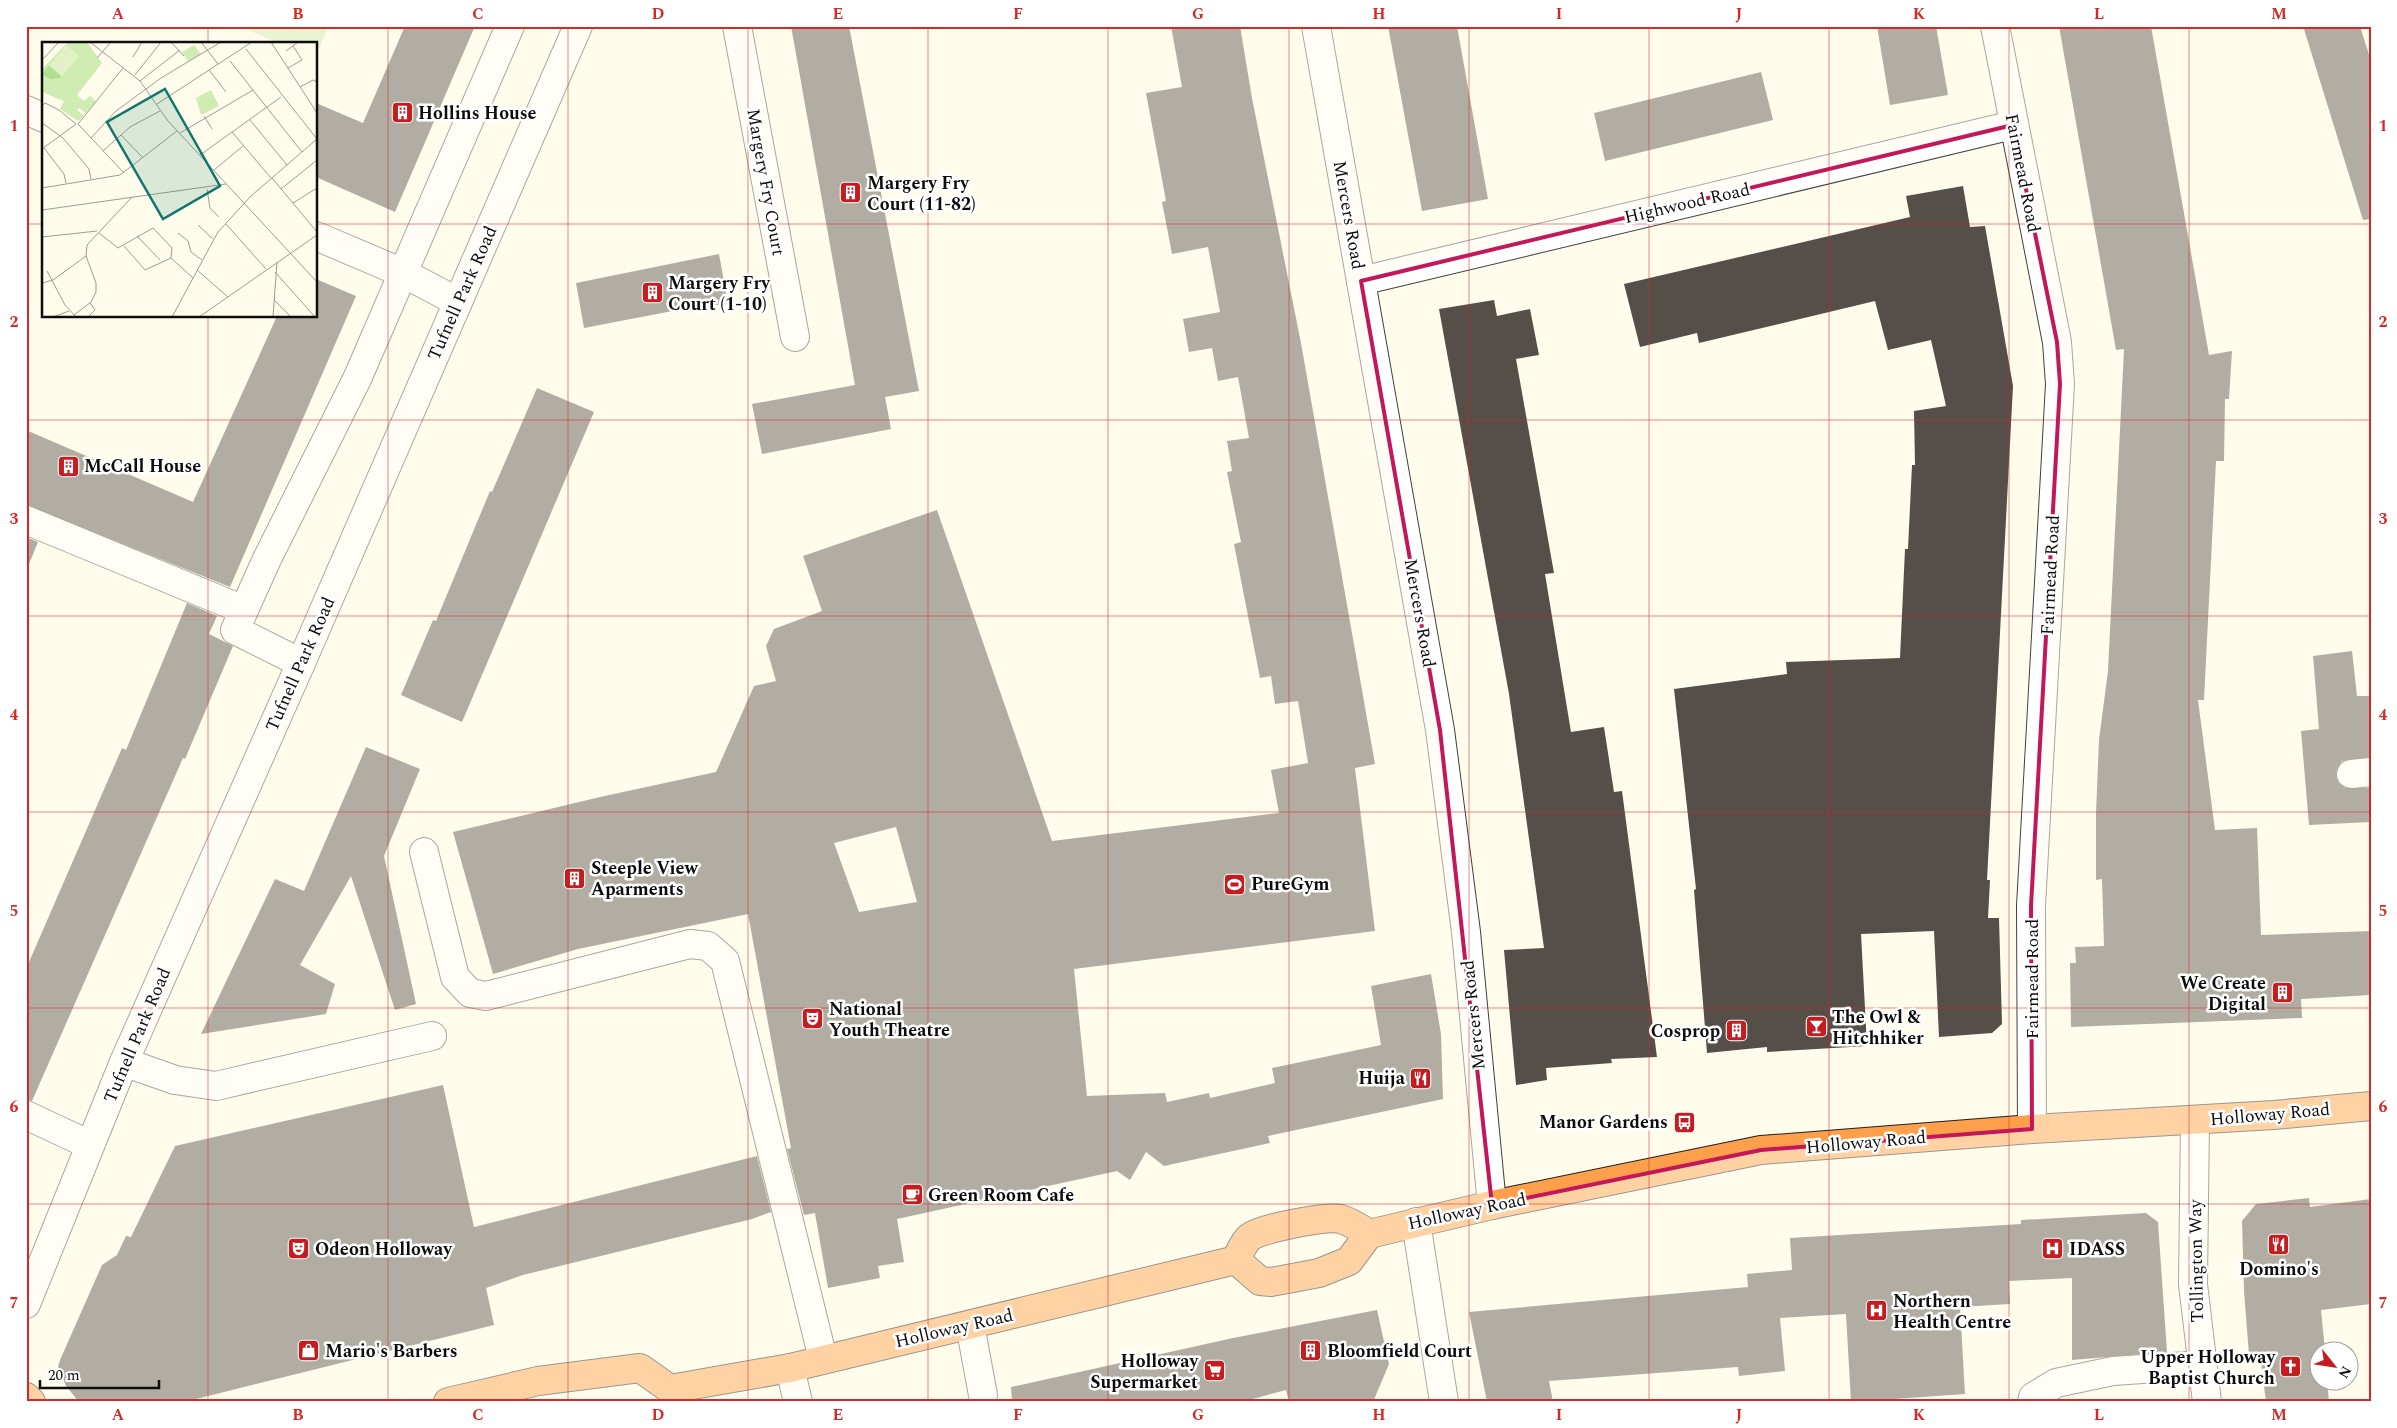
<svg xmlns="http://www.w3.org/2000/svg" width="2397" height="1428" font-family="Spectral,serif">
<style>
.green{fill:#cfecb3}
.building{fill:#564e48;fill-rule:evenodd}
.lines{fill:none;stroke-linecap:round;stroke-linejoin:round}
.minor-casing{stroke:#404040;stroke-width:30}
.highway-casing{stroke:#1e1e1e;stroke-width:30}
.minor{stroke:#fff;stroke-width:28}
.highway{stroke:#fea04b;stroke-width:28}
.marked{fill:none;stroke:#c2185b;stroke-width:4;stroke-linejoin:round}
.grid{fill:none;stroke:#d62828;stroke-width:1;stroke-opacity:0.55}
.labels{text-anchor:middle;stroke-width:5;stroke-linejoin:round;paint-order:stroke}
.poi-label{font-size:18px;font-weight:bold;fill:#0d0d0d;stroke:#fff;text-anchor:start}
.street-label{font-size:18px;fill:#0d0d0d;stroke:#fff}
.inset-road{fill:none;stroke:#9e9c93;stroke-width:1}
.view{fill:#0f766e;fill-opacity:0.15;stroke:#0f766e;stroke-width:2.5}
.inset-edge{fill:none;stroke:#0d0d0d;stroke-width:2.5}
.neatline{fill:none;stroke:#d62828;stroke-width:2}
.grid-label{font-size:16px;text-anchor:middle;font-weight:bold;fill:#d62828}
</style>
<rect width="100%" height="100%" fill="#fffcec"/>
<path class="green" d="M 240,26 L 329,26 L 316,55 L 316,44 L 280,44 Z"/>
<g class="building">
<path d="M 405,26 L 475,26 L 395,212 L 316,177 L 316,103 L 363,123 Z"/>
<path d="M 791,26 L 849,26 L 919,391 L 885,397 L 891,429 L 762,454 L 752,404 L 855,385 Z"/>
<path d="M 1171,26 L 1240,26 L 1252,98 L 1301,343 L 1375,764 L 1355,768 L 1375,931 L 1074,969 L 1087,1096 L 1165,1093 L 1167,1102 L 1209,1093 L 1210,1098 L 1275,1083 L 1272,1068 L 1381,1045 L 1371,986 L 1431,974 L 1441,1034 L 1443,1099 L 1268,1136 L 1270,1143 L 1164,1166 L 1146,1152 L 1130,1180 L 1117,1171 L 897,1219 L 904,1262 L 878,1266 L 880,1278 L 828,1288 L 815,1213 L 804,1215 L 787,1149 L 791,1148 L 748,914 L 578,949 L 493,974 L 453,832 L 600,797 L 716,772 L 754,686 L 776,681 L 766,646 L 774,629 L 822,611 L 803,556 L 937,510 L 1052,841 L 1279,813 L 1271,770 L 1308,763 L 1298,701 L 1275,704 L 1271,676 L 1260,678 L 1234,544 L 1241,542 L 1227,472 L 1232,471 L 1227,441 L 1249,438 L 1238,377 L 1218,381 L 1212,348 L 1189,352 L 1183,319 L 1220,312 L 1208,247 L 1172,254 L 1162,202 L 1166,201 L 1146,93 L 1182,87 ZM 896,827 L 917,902 L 859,912 L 834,843 Z"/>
<path d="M 1388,26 L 1457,26 L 1488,199 L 1422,211 Z"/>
<path d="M 1877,26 L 1936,26 L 1948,95 L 1890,105 Z"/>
<path d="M 2059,26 L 2151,26 L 2209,355 L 2232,351 L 2229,399 L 2225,399 L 2224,461 L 2216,461 L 2204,700 L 2198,700 L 2215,830 L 2257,828 L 2261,935 L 2371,931 L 2371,995 L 2301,999 L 2302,1018 L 2071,1027 L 2070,963 L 2076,963 L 2075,947 L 2104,946 L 2102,879 L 2096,880 L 2096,813 L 2099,740 L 2108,671 L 2124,349 L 2116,350 Z"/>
<path d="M 2303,26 L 2360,26 L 2371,61 L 2371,219 L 2363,220 Z"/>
<path d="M 1761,72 L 1773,120 L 1605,161 L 1594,113 Z"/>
<path d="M 1963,186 L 1970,227 L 1985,226 L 2013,386 L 1987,880 L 1990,880 L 1988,918 L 1999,918 L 2002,1024 L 1992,1033 L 1939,1037 L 1934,931 L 1861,934 L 1867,1046 L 1767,1052 L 1767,1047 L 1707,1053 L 1694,890 L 1696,889 L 1674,689 L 1787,674 L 1786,662 L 1900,658 L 1905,549 L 1908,549 L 1912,465 L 1915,465 L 1914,411 L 1946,406 L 1931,340 L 1888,350 L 1875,301 L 1699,343 L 1697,333 L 1640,347 L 1624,284 L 1910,217 L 1906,196 Z"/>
<path d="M 719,254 L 728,303 L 688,310 L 688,308 L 584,328 L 576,283 Z"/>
<path d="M 316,279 L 356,296 L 230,587 L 26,505 L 26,430 L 193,502 L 277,316 L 316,316 Z"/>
<path d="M 1494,300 L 1497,316 L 1530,309 L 1539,355 L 1516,359 L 1554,573 L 1545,574 L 1571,732 L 1604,727 L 1614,792 L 1622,791 L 1657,1057 L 1611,1059 L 1612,1063 L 1546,1068 L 1547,1080 L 1516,1085 L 1504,950 L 1544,948 L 1509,694 L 1439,309 Z"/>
<path d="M 537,388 L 594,412 L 462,722 L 401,695 L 433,620 L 436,621 L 490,491 L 492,492 Z"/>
<path d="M 26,537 L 38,542 L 27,569 L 26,569 Z"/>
<path d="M 187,603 L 217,616 L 209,634 L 233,646 L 185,759 L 183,758 L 32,1101 L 26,1100 L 26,969 L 122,748 L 126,750 Z"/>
<path d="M 2352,651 L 2357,696 L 2371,696 L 2371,757 L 2342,761 L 2337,768 L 2336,776 L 2339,783 L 2345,788 L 2371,788 L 2371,822 L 2309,825 L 2301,731 L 2319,729 L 2313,656 Z"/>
<path d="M 366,747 L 420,769 L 384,856 L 416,1004 L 395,1010 L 351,876 L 300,965 L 335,984 L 326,1014 L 201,1034 L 275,879 L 304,891 Z"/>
<path d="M 443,1085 L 474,1227 L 757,1156 L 771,1212 L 752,1219 L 523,1275 L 486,1288 L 494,1325 L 184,1402 L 79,1402 L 66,1386 L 58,1367 L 60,1360 L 102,1265 L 117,1255 L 126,1236 L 131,1237 L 175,1146 Z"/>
<path d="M 2309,1198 L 2310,1207 L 2371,1199 L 2371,1304 L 2321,1310 L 2325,1350 L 2320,1350 L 2320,1380 L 2327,1380 L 2329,1402 L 2266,1402 L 2260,1354 L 2249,1355 L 2244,1291 L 2242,1221 L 2256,1204 Z"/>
<path d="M 2146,1213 L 2158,1222 L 2167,1352 L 2072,1360 L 2072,1278 L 2009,1281 L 2010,1304 L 1960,1307 L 1965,1394 L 1851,1402 L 1846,1314 L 1780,1318 L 1785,1371 L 1739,1376 L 1738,1367 L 1549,1381 L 1553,1402 L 1487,1402 L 1469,1312 L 1748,1287 L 1747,1274 L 1792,1270 L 1790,1238 L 2021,1224 L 2021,1220 Z"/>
<path d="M 1377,1310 L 1389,1364 L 1373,1402 L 1289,1402 L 1286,1390 L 1242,1402 L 1012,1402 L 1011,1387 L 1233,1338 Z"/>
</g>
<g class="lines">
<defs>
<g id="minor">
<path d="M 737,26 L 795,337"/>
<path d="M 1316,26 L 1440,730 L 1466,932 L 1492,1205"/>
<path d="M 1995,26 L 2057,342 L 2060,384 L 2031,906 L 2032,1129"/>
<path d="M 26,110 L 44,118"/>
<path d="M 316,236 L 403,273 L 458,302"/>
<path d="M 1361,281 L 2013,125"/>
<path d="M 26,520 L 244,610 L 235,630 L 301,663"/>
<path d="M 244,610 L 267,559 L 357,379 L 510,26"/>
<path d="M 2351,774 L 2371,772"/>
<path d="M 424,852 L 455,977 L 470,993 L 486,996 L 690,944 L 708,946 L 725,961 L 823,1359"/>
<path d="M 124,1062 L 175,1080 L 216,1086 L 432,1036"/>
<path d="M 26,1115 L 90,1145"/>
<path d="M 2195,1120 L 2193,1284 L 2207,1402"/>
<path d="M 1416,1222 L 1444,1402"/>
<path d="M 26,1304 L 124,1062 L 301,663 L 578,26"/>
<path d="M 970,1325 L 983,1395"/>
<path d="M 790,1368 L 798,1402"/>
<path d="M 2032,1402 L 2033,1397 L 2056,1383 L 2113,1371 L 2201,1365"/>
</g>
<g id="highway">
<path d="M 1236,1260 C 1240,1252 1243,1243 1250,1237 C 1262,1228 1326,1216 1341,1219 C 1351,1222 1360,1228 1369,1234 L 1492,1205 L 1761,1150 L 2032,1129 L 2274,1115 L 2371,1106"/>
<path d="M 1236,1260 L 1260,1281 L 1271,1282 L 1319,1273 L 1349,1261 L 1369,1234"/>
<path d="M 26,1397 L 31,1402"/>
<path d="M 448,1402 L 538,1381 L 640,1368 L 670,1389 L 790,1368 L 1236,1260"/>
</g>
</defs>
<use href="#minor" class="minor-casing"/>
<use href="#highway" class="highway-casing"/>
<use href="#minor" class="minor"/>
<use href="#highway" class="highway"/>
</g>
<path d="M0 0H2397V1428H0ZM 2013,125 L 2057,342 L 2060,384 L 2031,906 L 2032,1129 L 1761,1150 L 1492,1205 L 1440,730 L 1361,281 Z" fill="#fffcec" fill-opacity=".55" fill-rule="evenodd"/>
<path class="marked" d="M 2013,125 L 2057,342 L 2060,384 L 2031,906 L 2032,1129 L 1761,1150 L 1492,1205 L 1440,730 L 1361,281 Z"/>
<path class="grid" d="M 208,26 L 208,44M 388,26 L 388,1402M 568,26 L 568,1402M 748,26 L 748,1402M 928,26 L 928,1402M 1108,26 L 1108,1402M 1289,26 L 1289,1402M 1469,26 L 1469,1402M 1649,26 L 1649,1402M 1829,26 L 1829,1402M 2009,26 L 2009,1402M 2189,26 L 2189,1402M 26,224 L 44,224M 316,224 L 2371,224M 208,316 L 208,1402M 26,420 L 2371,420M 26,616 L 2371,616M 26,812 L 2371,812M 26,1008 L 2371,1008M 26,1204 L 2371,1204"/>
<defs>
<symbol id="building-square" viewBox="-11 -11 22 22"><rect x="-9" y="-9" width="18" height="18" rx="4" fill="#c51c20" stroke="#fff"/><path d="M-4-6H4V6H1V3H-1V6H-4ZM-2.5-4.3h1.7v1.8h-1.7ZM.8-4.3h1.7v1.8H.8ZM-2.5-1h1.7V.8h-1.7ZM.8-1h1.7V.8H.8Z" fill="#fff"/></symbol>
<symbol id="stadium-square" viewBox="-11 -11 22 22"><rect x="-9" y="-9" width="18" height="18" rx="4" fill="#c51c20" stroke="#fff"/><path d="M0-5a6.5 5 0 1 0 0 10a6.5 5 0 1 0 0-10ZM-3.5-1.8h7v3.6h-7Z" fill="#fff"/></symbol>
<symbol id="theatre-square" viewBox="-11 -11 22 22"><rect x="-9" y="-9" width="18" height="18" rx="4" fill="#c51c20" stroke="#fff"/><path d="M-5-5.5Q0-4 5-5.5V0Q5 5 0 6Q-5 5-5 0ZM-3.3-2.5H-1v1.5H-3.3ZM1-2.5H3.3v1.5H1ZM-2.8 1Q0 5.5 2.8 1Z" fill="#fff"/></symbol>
<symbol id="bar-square" viewBox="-11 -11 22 22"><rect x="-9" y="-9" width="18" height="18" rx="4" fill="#c51c20" stroke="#fff"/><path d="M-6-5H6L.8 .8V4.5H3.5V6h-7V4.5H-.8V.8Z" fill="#fff"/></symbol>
<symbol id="restaurant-square" viewBox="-11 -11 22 22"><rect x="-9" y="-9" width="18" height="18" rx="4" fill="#c51c20" stroke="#fff"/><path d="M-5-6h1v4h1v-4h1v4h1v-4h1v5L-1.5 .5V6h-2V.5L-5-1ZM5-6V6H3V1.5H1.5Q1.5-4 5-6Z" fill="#fff"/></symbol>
<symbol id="bus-square" viewBox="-11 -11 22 22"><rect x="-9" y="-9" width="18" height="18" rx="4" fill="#c51c20" stroke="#fff"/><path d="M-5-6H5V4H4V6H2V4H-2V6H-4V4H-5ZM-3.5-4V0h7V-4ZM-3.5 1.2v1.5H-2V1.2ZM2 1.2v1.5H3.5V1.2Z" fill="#fff"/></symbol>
<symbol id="cafe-square" viewBox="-11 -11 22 22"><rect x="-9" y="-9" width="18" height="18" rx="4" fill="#c51c20" stroke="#fff"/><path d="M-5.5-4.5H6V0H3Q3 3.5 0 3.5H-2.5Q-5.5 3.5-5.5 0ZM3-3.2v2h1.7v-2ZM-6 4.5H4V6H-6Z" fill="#fff"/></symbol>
<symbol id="hospital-square" viewBox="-11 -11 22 22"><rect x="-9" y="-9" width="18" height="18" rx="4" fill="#c51c20" stroke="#fff"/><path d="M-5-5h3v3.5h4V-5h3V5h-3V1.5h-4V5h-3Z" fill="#fff"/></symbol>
<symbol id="shop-square" viewBox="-11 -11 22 22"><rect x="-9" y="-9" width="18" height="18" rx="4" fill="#c51c20" stroke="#fff"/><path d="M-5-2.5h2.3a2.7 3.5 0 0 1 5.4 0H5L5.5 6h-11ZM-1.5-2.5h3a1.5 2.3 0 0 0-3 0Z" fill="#fff"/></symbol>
<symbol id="church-square" viewBox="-11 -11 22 22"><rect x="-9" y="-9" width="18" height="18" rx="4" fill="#c51c20" stroke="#fff"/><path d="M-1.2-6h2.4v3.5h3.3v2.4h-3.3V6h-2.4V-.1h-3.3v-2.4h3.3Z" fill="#fff"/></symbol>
<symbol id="supermarket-square" viewBox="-11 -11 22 22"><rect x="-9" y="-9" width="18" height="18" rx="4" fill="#c51c20" stroke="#fff"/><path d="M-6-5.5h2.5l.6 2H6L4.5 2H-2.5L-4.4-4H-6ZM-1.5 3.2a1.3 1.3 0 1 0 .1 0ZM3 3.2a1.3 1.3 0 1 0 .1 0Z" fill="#fff"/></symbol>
</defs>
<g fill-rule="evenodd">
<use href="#building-square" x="390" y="100" width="25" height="25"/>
<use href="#building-square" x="838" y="180" width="25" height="25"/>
<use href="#building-square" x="640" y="280" width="25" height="25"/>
<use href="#building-square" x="56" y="454" width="25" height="25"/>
<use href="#building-square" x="562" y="866" width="25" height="25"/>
<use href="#stadium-square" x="1222" y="872" width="25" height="25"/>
<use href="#building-square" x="2270" y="980" width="25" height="25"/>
<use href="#theatre-square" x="800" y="1006" width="25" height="25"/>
<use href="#bar-square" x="1804" y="1014" width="25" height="25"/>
<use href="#building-square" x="1724" y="1018" width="25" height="25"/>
<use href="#restaurant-square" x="1408" y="1066" width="25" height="25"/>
<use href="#bus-square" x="1672" y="1110" width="25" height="25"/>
<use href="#cafe-square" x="900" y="1182" width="25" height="25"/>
<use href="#restaurant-square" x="2266" y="1232" width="25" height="25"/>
<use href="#theatre-square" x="286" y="1236" width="25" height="25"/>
<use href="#hospital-square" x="2040" y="1236" width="25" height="25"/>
<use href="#hospital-square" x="1864" y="1298" width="25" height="25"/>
<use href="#shop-square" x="296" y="1338" width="25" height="25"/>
<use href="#building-square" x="1298" y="1338" width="25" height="25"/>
<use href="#church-square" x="2278" y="1354" width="25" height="25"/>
<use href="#supermarket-square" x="1202" y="1358" width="25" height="25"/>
</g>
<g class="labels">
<g class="poi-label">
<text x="418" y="119">Hollins House</text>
<text x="867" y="189">Margery Fry<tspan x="867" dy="21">Court (11-82)</tspan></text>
<text x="668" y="289">Margery Fry<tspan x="668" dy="21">Court (1-10)</tspan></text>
<text x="84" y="472">McCall House</text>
<text x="591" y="874">Steeple View<tspan x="591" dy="21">Aparments</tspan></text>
<text x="1251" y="890">PureGym</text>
<text x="2266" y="989" text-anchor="end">We Create<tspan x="2266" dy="21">Digital</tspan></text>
<text x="829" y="1015">National<tspan x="829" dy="21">Youth Theatre</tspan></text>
<text x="1832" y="1023">The Owl &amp;<tspan x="1832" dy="21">Hitchhiker</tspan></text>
<text x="1720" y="1037" text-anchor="end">Cosprop</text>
<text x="1405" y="1084" text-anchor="end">Huija</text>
<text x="1668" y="1128" text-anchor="end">Manor Gardens</text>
<text x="928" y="1201">Green Room Cafe</text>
<text x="315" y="1255">Odeon Holloway</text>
<text x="2069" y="1255">IDASS</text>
<text x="2279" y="1275" text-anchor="middle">Domino's</text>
<text x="1893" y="1307">Northern<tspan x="1893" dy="21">Health Centre</tspan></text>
<text x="325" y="1357">Mario's Barbers</text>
<text x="1327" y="1357">Bloomfield Court</text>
<text x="2275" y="1363" text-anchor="end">Upper Holloway<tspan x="2275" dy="21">Baptist Church</tspan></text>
<text x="1198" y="1367" text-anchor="end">Holloway<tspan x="1198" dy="21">Supermarket</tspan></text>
</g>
<g class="street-label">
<text transform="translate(2023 173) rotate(79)" y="6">Fairmead Road</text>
<text transform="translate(766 182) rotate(80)" y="6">Margery Fry Court</text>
<text transform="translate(1687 203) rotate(-13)" y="6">Highwood Road</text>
<text transform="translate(1349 215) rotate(80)" y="6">Mercers Road</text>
<text transform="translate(462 293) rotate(-66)" y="6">Tufnell Park Road</text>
<text transform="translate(2050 575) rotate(-87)" y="6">Fairmead Road</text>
<text transform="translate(1420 613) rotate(80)" y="6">Mercers Road</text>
<text transform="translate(300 664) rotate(-66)" y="6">Tufnell Park Road</text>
<text transform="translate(2032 979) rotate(-90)" y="6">Fairmead Road</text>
<text transform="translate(1473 1015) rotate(-96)" y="6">Mercers Road</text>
<text transform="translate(137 1035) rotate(-67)" y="6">Tufnell Park Road</text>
<text transform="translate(2270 1114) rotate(-5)" y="6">Holloway Road</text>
<text transform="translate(1866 1142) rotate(-5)" y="6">Holloway Road</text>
<text transform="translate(1467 1211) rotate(-12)" y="6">Holloway Road</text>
<text transform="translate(2196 1261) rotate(-91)" y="6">Tollington Way</text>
<text transform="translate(954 1328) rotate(-13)" y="6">Holloway Road</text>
</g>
</g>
<g transform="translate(42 42)">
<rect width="275" height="275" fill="#fffcec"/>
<path d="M 26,0 L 45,0 L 60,21 L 35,53 L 42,59 L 48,54 L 54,59 L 44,71 L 37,66 L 35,68 L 42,74 L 36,79 L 18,67 L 22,59 L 0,50 L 0,27 ZM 152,3 L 159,12 L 146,19 L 140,10 ZM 169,48 L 177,64 L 159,73 L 154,56 Z" fill="#cfecb3"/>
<path d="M 7,24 L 19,34 L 18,36 L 8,37 L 0,32 Z" fill="#b2de91"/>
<path d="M 24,3 L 37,14 L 20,34 L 8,23 Z" fill="#e2f2c6"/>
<path class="inset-road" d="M 48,0 L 98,39 L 126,79 L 275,240M 129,0 L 142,14M 159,0 L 176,22M 229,0 L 275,71M 204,7 L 275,97M 244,9 L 256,0M 91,15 L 100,0M 55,16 L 69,0M 0,18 L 17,0M 188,19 L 260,110M 81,26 L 36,82 L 82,131M 246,26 L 260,18 L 251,4M 167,28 L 184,50M 93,33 L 119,0M 98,39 L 138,8M 258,45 L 271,38 L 275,40M 115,62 L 210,0M 0,64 L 3,61 L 17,68 L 34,82 L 0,107M 162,74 L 170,87M 208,78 L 245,123M 0,81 L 21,96 L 47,127 L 49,137M 190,90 L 229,136M 138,91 L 211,48M 79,93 L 100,115M 49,96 L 74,69 L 119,36 L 179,0M 2,106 L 22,132 L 24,141M 61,109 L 88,85 L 118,69M 158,113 L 239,55M 172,128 L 201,104M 230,136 L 275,190M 0,146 L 78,133 L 135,89M 165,147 L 168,166 L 177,175M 239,147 L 275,118M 251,161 L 275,146M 0,168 L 184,142M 184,182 L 224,227M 156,183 L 171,197M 57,191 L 76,206 L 111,186 L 130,206 L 129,216M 136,191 L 146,199 L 149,210 L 160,218M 95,194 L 118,218M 0,195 L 55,189M 82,204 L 103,228 L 129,216M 129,216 L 151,236M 155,228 L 186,255M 5,229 L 23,263 L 34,275M 233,230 L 273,275M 0,241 L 11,238 L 44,214M 232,258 L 249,275M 32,273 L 49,260 L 54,250 L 54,241 L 44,214 L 45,203 L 90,155M 11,275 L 27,269M 46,275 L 53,268 L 48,261M 130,275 L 176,190 L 209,154 L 275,97M 157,275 L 275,193M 231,275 L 235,220"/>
<path class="view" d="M 123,47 L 178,144 L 121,177 L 65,80 Z"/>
<rect width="275" height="275" class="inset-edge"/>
</g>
<rect width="2397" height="1428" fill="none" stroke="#ffffff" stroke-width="55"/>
<g transform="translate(2334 1366) rotate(120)"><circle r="24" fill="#ffffff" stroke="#9e9e9e"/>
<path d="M0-4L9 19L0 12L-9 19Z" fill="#c51c20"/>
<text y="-8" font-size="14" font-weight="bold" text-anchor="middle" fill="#0d0d0d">N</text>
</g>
<path d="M40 1380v8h119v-8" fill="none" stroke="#0d0d0d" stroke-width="2.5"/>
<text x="48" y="1380" font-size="15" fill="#0d0d0d" stroke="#ffffff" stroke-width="4" paint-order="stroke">20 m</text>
<rect x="28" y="28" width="2342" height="1372" class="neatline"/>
<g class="grid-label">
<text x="118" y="19">A</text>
<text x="298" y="19">B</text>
<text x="478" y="19">C</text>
<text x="658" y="19">D</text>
<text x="838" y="19">E</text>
<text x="1018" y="19">F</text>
<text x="1198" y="19">G</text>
<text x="1379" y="19">H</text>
<text x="1559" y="19">I</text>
<text x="1739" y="19">J</text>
<text x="1919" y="19">K</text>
<text x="2099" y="19">L</text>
<text x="2279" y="19">M</text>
<text x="14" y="131">1</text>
<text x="2383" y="131">1</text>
<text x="14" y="327">2</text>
<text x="2383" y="327">2</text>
<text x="14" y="524">3</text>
<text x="2383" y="524">3</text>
<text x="14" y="720">4</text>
<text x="2383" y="720">4</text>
<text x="14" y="916">5</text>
<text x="2383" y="916">5</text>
<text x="14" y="1112">6</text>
<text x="2383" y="1112">6</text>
<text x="14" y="1308">7</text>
<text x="2383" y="1308">7</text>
<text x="118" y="1420">A</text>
<text x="298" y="1420">B</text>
<text x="478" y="1420">C</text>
<text x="658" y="1420">D</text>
<text x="838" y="1420">E</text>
<text x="1018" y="1420">F</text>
<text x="1198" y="1420">G</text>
<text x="1379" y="1420">H</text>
<text x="1559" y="1420">I</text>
<text x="1739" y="1420">J</text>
<text x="1919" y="1420">K</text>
<text x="2099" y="1420">L</text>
<text x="2279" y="1420">M</text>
</g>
</svg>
